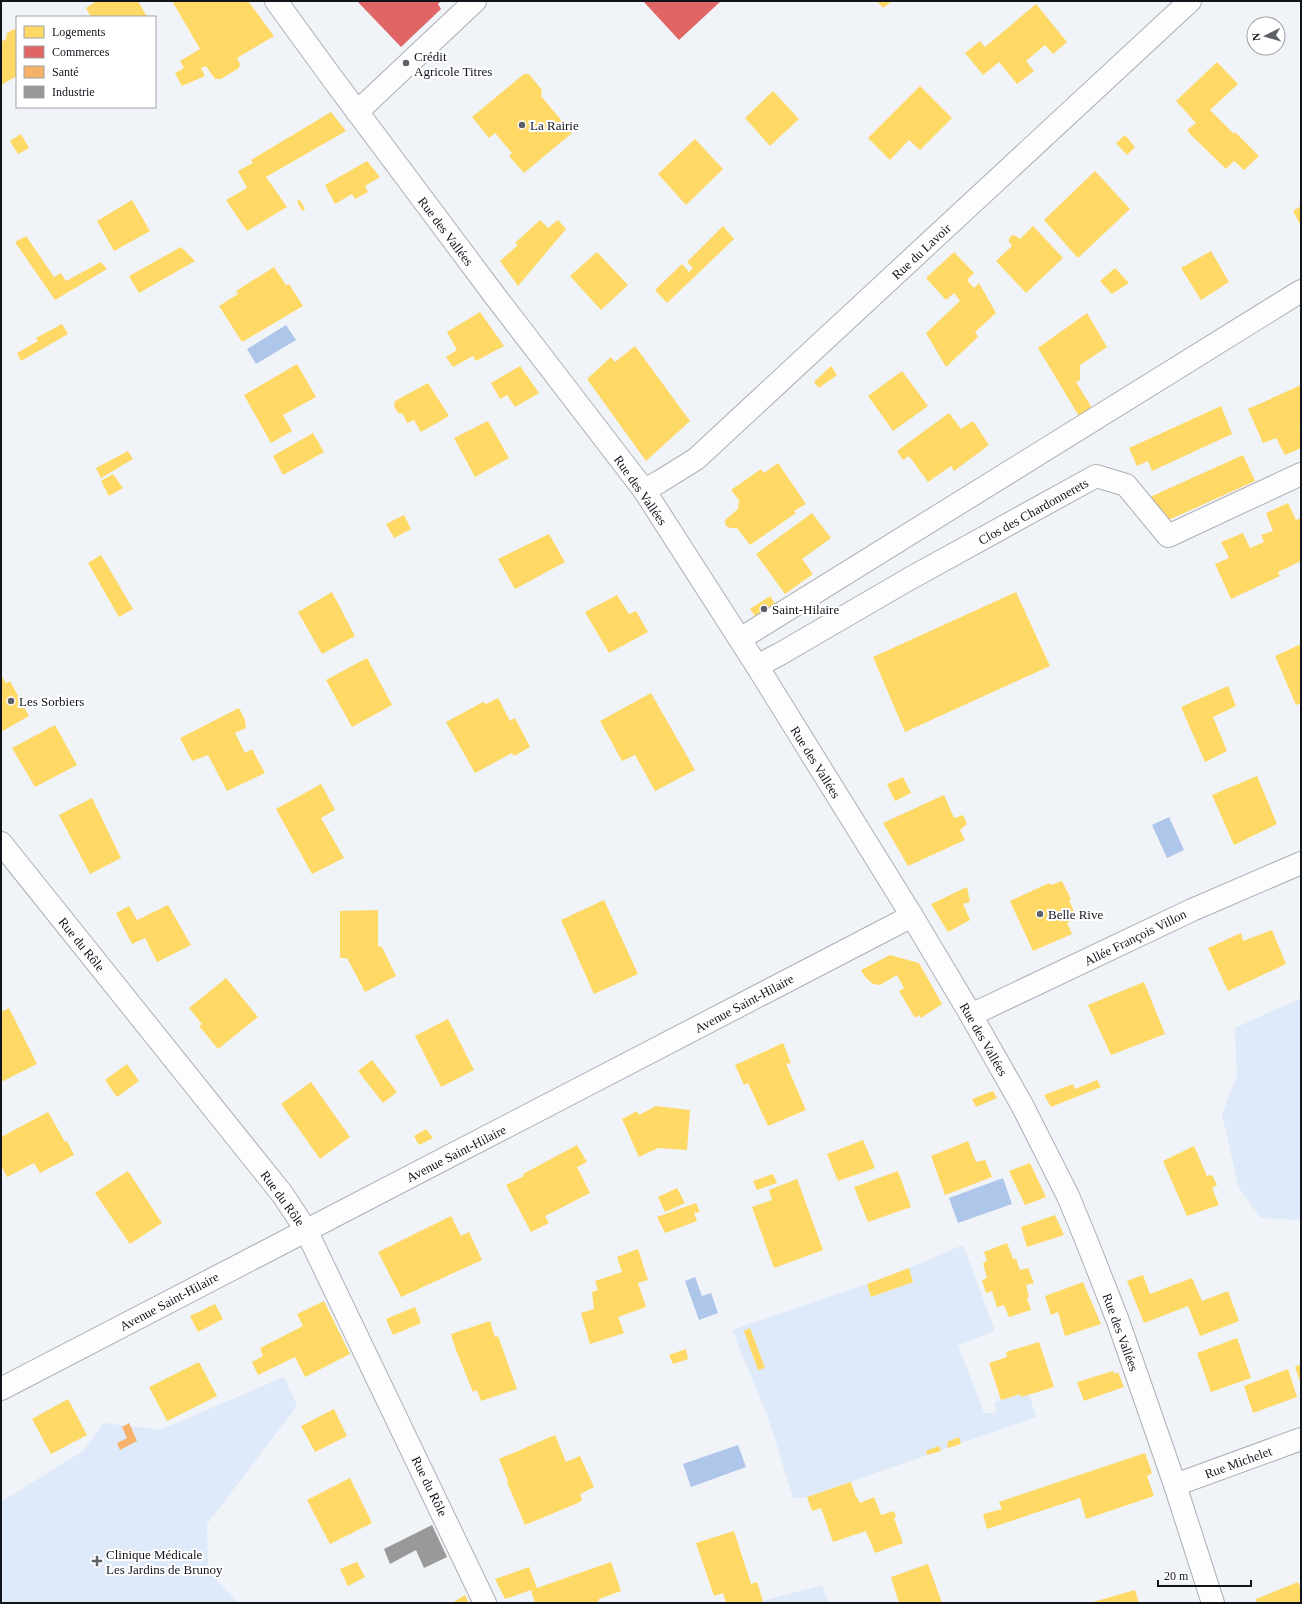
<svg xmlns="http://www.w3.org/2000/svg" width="1302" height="1604" font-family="Georgia,serif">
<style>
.green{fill:#dee9f9}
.water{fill:#aec6e9}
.homes{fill:#ffd966}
.shops{fill:#e06666}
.health{fill:#f6b26b}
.industry{fill:#999}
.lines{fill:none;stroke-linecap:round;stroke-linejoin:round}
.minor-casing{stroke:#acafb5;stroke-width:24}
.minor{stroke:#fdfdfe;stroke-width:22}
.poi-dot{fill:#5e6268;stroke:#fff;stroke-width:1.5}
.labels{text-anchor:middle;stroke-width:4;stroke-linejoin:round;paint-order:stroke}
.poi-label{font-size:13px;fill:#10141b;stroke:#fff;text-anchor:start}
.street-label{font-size:13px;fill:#10141b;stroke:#fff}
</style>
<rect width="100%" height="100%" fill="#f0f3f8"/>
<g class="green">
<path d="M 1301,998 L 1301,1220 L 1261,1218 L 1239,1188 L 1222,1114 L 1237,1076 L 1235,1028 Z"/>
<path d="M 963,1245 L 995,1331 L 958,1345 L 984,1413 L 996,1413 L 995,1402 L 1020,1394 L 1029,1394 L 1036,1417 L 807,1497 L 793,1498 L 769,1420 L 732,1330 L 867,1284 L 871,1297 L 913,1282 L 909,1268 Z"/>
<path d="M 284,1377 L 297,1406 L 207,1524 L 208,1571 L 238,1603 L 1,1603 L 1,1502 L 83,1451 L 104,1423 L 160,1430 Z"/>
<path d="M 822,1585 L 829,1603 L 758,1603 L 763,1601 Z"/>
</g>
<g class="water">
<path d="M 286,325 L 296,340 L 256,364 L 247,349 Z"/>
<path d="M 1169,817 L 1184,850 L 1167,858 L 1152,825 Z"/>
<path d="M 1003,1178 L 1012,1204 L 958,1223 L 949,1198 Z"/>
<path d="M 695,1277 L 702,1296 L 711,1293 L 718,1313 L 699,1320 L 685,1281 Z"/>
<path d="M 738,1445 L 746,1467 L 691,1487 L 683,1464 Z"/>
</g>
<g class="homes">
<path d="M 97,1 L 102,1 L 103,2 L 105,1 L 138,1 L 147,17 L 91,17 L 86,8 Z"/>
<path d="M 172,1 L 248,1 L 274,36 L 237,58 L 240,64 L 239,68 L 221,79 L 215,79 L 206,66 L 201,68 L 205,76 L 182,86 L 175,73 L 184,68 L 180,61 L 200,49 Z"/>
<path d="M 877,1 L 892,1 L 883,8 Z"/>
<path d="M 1036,4 L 1067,42 L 1053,54 L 1045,45 L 1026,61 L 1034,71 L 1017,84 L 999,62 L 983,75 L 965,53 L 980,41 L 985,47 Z"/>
<path d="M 14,29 L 17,30 L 17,76 L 1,85 L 1,42 L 6,39 L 7,33 Z"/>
<path d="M 1217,62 L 1238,84 L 1210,110 L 1234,134 L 1235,132 L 1259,156 L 1244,170 L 1234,161 L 1226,169 L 1190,134 L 1187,130 L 1196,123 L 1176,101 Z"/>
<path d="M 524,74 L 529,74 L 542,90 L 541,96 L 572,133 L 524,173 L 509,156 L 512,153 L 495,133 L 489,138 L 472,117 Z"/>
<path d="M 920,86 L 952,118 L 920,150 L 909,140 L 890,160 L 868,138 Z"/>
<path d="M 773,91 L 799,119 L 770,146 L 745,118 Z"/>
<path d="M 331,112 L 346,131 L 266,177 L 287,207 L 247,231 L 226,200 L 247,188 L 238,171 L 253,163 L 251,160 Z"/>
<path d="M 21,134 L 29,148 L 18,154 L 10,141 Z"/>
<path d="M 1125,135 L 1135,147 L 1127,155 L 1116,143 Z"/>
<path d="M 695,139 L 723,169 L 686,205 L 658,174 Z"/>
<path d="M 367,161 L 380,177 L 365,186 L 368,192 L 355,199 L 352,194 L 335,204 L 325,185 Z"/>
<path d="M 1095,171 L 1130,209 L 1078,258 L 1044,220 Z"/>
<path d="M 132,200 L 150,231 L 114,251 L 97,221 Z"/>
<path d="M 300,200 L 305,209 L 302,211 L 297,201 Z"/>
<path d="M 1301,206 L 1301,226 L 1293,211 Z"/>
<path d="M 540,220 L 548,228 L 558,220 L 566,229 L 518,286 L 500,261 L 518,245 L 515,243 Z"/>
<path d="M 723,226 L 734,239 L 667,303 L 655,290 L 682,264 L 689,272 L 693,268 L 687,262 Z"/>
<path d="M 1033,226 L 1063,258 L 1026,293 L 996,261 L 1012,246 L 1009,242 L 1009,238 L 1012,235 L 1016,236 L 1020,239 Z"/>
<path d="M 26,236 L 54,277 L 61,273 L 66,281 L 101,262 L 107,269 L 55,300 L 15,242 Z"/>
<path d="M 181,247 L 195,261 L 139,293 L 129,276 Z"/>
<path d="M 1211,251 L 1229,282 L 1201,300 L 1181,268 Z"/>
<path d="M 597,252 L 628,285 L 601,310 L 570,276 Z"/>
<path d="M 954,252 L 974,273 L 967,280 L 974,288 L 979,283 L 996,313 L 975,332 L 978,337 L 946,367 L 926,333 L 960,301 L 954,293 L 946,300 L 926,278 Z"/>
<path d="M 274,267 L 286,285 L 289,284 L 303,306 L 242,342 L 219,306 L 238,294 L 236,291 Z"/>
<path d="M 1115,268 L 1129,283 L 1112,294 L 1100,281 Z"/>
<path d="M 480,312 L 504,346 L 476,361 L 473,356 L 453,367 L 446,357 L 457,350 L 447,332 Z"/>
<path d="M 1087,313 L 1107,347 L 1080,365 L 1080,380 L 1076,382 L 1092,408 L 1079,416 L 1038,348 Z"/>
<path d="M 62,324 L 68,334 L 21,361 L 17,353 L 38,341 L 36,338 Z"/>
<path d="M 635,346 L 690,421 L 646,461 L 587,379 L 611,357 L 615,362 Z"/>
<path d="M 297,364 L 316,397 L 283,415 L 292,431 L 271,443 L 244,395 Z"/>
<path d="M 520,366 L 539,393 L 515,407 L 507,395 L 500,399 L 491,383 Z"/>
<path d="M 831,366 L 837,375 L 819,388 L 814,382 Z"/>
<path d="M 902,371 L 928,406 L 893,431 L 868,396 Z"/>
<path d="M 428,383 L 449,416 L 421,432 L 414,420 L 407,423 L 403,414 L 398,413 L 394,406 L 395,401 Z"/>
<path d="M 1301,385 L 1301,425 L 1299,426 L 1301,430 L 1301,448 L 1285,455 L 1276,438 L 1263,443 L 1248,409 Z"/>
<path d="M 1221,406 L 1232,434 L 1152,471 L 1148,461 L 1137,466 L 1129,448 Z"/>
<path d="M 949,413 L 961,429 L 973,421 L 989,445 L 954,471 L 951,466 L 928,482 L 909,456 L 903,460 L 897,451 Z"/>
<path d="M 488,421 L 509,458 L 475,477 L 454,438 Z"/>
<path d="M 313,433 L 324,452 L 283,475 L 273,456 Z"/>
<path d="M 128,451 L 133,459 L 101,478 L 96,468 Z"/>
<path d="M 1243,455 L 1255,481 L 1162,523 L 1150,497 Z"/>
<path d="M 778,463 L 806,504 L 794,511 L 796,513 L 750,545 L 737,528 L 730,528 L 726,526 L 725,520 L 738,509 L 739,500 L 731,490 L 761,469 L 764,473 Z"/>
<path d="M 113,474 L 123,488 L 109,496 L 101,481 Z"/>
<path d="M 1288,503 L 1296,520 L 1301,518 L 1301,561 L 1278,572 L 1280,576 L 1231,599 L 1215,564 L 1229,558 L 1221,542 L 1243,533 L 1250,548 L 1264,542 L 1261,535 L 1273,531 L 1266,513 Z"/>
<path d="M 812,513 L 831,538 L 802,559 L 813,574 L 785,594 L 756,554 Z"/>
<path d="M 404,515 L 411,529 L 394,538 L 386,524 Z"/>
<path d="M 549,534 L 565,562 L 515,589 L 498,559 Z"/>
<path d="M 101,555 L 133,609 L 119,617 L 88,563 Z"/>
<path d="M 332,592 L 355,636 L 322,654 L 298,612 Z"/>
<path d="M 1016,592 L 1050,666 L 905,732 L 873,657 Z"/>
<path d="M 617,595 L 629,614 L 636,611 L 648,632 L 609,653 L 585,612 Z"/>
<path d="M 770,596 L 778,608 L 758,620 L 750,609 Z"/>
<path d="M 1301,644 L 1301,703 L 1296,705 L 1275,656 Z"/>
<path d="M 367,658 L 392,705 L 352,727 L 326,680 Z"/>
<path d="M 1,675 L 6,683 L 10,681 L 29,716 L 1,732 Z"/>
<path d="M 1228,686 L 1236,706 L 1213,717 L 1227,751 L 1205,762 L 1181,707 Z"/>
<path d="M 651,693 L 695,770 L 655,791 L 635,755 L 622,761 L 600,721 Z"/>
<path d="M 498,698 L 510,721 L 515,718 L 530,747 L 514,756 L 512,753 L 475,773 L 446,722 L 483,702 L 486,704 Z"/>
<path d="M 239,708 L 245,720 L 246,728 L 235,733 L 245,753 L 252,749 L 265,773 L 227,791 L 208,755 L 192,761 L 180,738 Z"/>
<path d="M 55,725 L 77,765 L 35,787 L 12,748 Z"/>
<path d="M 1257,776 L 1277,824 L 1234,845 L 1212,795 Z"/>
<path d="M 903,777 L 911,793 L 895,801 L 887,784 Z"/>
<path d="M 321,784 L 335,810 L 321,818 L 344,858 L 312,874 L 276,809 Z"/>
<path d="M 944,795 L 954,818 L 963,815 L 967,824 L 960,830 L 965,840 L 908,866 L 883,823 Z"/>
<path d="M 92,798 L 121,858 L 90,874 L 59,815 Z"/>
<path d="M 1062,881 L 1071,899 L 1069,900 L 1077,918 L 1067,923 L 1072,934 L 1033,951 L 1010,901 L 1049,883 L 1051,885 Z"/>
<path d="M 967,887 L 970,902 L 963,904 L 970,920 L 948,932 L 931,904 Z"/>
<path d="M 604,900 L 638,974 L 594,994 L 561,920 Z"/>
<path d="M 168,905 L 191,945 L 157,962 L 145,938 L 132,944 L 116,913 L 129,906 L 137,920 Z"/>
<path d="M 378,910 L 378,946 L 382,947 L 396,976 L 365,992 L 347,958 L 340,958 L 340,911 Z"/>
<path d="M 1272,930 L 1286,964 L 1228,991 L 1208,948 L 1241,933 L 1243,941 Z"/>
<path d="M 890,955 L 919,963 L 942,1004 L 921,1018 L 919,1015 L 915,1018 L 899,991 L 904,988 L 897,975 L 880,985 L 873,984 L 866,978 L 861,970 Z"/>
<path d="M 226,978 L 258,1017 L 218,1049 L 199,1026 L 202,1024 L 189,1008 Z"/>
<path d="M 1144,982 L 1165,1034 L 1111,1055 L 1088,1005 Z"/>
<path d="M 9,1008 L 37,1064 L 1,1082 L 1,1012 Z"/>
<path d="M 448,1019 L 474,1070 L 441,1087 L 415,1036 Z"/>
<path d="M 783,1043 L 791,1063 L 786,1064 L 806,1110 L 768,1126 L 748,1083 L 744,1085 L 735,1065 Z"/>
<path d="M 372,1060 L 397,1092 L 383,1103 L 358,1071 Z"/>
<path d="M 127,1064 L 139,1081 L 117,1097 L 105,1080 Z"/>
<path d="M 1097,1080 L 1101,1087 L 1051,1107 L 1044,1095 L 1073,1084 L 1075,1089 Z"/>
<path d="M 311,1082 L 350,1137 L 320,1159 L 281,1104 Z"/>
<path d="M 993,1091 L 997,1098 L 976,1107 L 972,1099 Z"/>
<path d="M 656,1106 L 690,1110 L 687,1150 L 658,1148 L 639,1157 L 622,1119 L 637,1111 L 639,1115 Z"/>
<path d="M 48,1112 L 65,1142 L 67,1141 L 74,1155 L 40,1173 L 34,1163 L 7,1177 L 1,1165 L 1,1137 Z"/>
<path d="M 426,1129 L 433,1138 L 419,1145 L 414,1136 Z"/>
<path d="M 863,1140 L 875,1168 L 838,1181 L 827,1154 Z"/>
<path d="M 968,1141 L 976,1162 L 985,1160 L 992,1177 L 945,1195 L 931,1156 Z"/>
<path d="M 577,1145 L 587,1162 L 577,1167 L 590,1193 L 545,1216 L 549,1223 L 531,1232 L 506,1185 L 524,1176 L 523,1174 Z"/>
<path d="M 1194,1146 L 1207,1176 L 1212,1175 L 1217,1185 L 1212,1188 L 1219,1205 L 1187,1216 L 1163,1161 Z"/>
<path d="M 1030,1163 L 1046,1197 L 1025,1205 L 1009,1171 Z"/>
<path d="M 128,1171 L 162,1223 L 130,1244 L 95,1193 Z"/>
<path d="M 898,1171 L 911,1207 L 868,1222 L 854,1187 Z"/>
<path d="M 773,1174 L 777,1183 L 757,1190 L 753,1181 Z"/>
<path d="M 797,1179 L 823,1250 L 774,1268 L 752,1207 L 772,1200 L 769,1190 Z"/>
<path d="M 677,1188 L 685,1203 L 665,1212 L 658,1197 Z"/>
<path d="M 696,1203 L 700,1212 L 694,1213 L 697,1221 L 665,1233 L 657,1217 Z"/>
<path d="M 1055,1215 L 1064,1235 L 1027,1247 L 1021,1227 Z"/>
<path d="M 451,1216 L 461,1236 L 469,1232 L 482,1260 L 401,1297 L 378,1252 Z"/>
<path d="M 1007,1243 L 1013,1259 L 1016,1259 L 1020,1270 L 1028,1268 L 1034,1283 L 1026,1285 L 1029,1297 L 1027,1298 L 1031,1310 L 1009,1317 L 1004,1305 L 997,1307 L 992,1291 L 986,1293 L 982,1280 L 987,1278 L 983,1263 L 987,1261 L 984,1252 Z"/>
<path d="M 638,1249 L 648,1280 L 638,1283 L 646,1307 L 618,1317 L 624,1333 L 590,1344 L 581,1313 L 594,1309 L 592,1292 L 598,1290 L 595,1281 L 622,1272 L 617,1257 Z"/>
<path d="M 909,1268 L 913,1282 L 871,1297 L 867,1284 Z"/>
<path d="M 1143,1275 L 1150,1294 L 1192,1278 L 1202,1301 L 1228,1291 L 1239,1321 L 1200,1336 L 1188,1306 L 1144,1323 L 1127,1281 Z"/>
<path d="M 1083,1282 L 1101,1324 L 1065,1336 L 1058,1312 L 1051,1315 L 1045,1296 Z"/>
<path d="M 324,1301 L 350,1354 L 305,1377 L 295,1357 L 258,1375 L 252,1362 L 263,1356 L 260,1348 L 303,1326 L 297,1314 Z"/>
<path d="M 215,1304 L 223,1319 L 198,1332 L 190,1316 Z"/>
<path d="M 415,1307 L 421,1323 L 393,1335 L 386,1319 Z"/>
<path d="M 490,1321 L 495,1337 L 498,1336 L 517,1389 L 481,1401 L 477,1390 L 473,1392 L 456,1350 L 451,1334 Z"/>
<path d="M 750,1328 L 765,1368 L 758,1370 L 744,1331 Z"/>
<path d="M 1237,1338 L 1251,1378 L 1211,1392 L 1197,1353 Z"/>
<path d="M 1039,1342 L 1054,1387 L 1021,1397 L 1020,1394 L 1001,1400 L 989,1363 L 1007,1357 L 1006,1352 Z"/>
<path d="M 686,1349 L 688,1359 L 673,1364 L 669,1355 Z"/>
<path d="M 199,1362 L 217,1396 L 167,1421 L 149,1387 Z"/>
<path d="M 1301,1364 L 1301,1384 L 1295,1367 Z"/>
<path d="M 1288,1369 L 1297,1397 L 1253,1413 L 1244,1386 Z"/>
<path d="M 1113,1371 L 1115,1374 L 1118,1372 L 1124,1387 L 1084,1401 L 1077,1382 Z"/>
<path d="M 68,1399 L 87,1435 L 51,1454 L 32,1419 Z"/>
<path d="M 334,1409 L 347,1436 L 315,1452 L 301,1426 Z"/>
<path d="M 555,1435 L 566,1462 L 580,1456 L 594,1487 L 580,1494 L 582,1500 L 578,1503 L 525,1525 L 507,1482 L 508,1481 L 499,1459 Z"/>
<path d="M 959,1437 L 961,1444 L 948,1448 L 947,1442 Z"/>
<path d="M 939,1446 L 941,1451 L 927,1455 L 926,1451 Z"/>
<path d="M 1145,1453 L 1152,1473 L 1147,1476 L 1154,1496 L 1086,1519 L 1080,1498 L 987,1529 L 983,1514 L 1002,1509 L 999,1502 Z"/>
<path d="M 350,1478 L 372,1523 L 330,1544 L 307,1500 Z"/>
<path d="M 851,1482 L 856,1497 L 857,1497 L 860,1503 L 874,1497 L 881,1515 L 894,1511 L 896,1517 L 894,1518 L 903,1543 L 875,1553 L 866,1531 L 833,1542 L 821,1508 L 812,1511 L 807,1497 Z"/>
<path d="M 734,1531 L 751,1584 L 757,1582 L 763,1601 L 758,1603 L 726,1603 L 723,1593 L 714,1596 L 696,1543 Z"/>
<path d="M 357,1562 L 365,1577 L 348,1586 L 340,1569 Z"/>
<path d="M 611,1562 L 621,1591 L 599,1599 L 598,1603 L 535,1603 L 531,1590 L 505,1599 L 495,1579 L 529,1567 L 537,1588 Z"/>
<path d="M 928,1564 L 942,1603 L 899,1603 L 891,1577 Z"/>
<path d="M 1298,1582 L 1301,1589 L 1301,1603 L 1257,1603 L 1256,1599 Z"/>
<path d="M 1135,1590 L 1139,1603 L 1094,1603 L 1093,1602 Z"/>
<path d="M 465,1595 L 469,1603 L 452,1603 Z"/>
</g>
<g class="shops">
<path d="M 357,1 L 441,1 L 438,4 L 441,9 L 401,47 Z"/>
<path d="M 643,1 L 721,1 L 679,40 Z"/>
</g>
<path class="health" d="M 129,1423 L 137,1441 L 120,1450 L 117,1443 L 127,1438 L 122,1427 Z"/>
<path class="industry" d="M 432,1525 L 447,1557 L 424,1568 L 416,1550 L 390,1564 L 384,1549 Z"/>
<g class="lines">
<defs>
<g id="minor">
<path d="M 276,1 L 332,78 L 495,296 L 644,490 L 757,666 L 912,916 L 971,1015 L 1022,1105 L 1068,1196 L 1087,1242 L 1118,1321 L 1175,1485 L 1213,1603"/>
<path d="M 357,112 L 475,1"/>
<path d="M 644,490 L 659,482 L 696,459 L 1190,1"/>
<path d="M 740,639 L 1301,291"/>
<path d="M 757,666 L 780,654 L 909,579 L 1096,476 L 1126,485 L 1168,536 L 1301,474"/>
<path d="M 1,843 L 283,1195 L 306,1230 L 485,1603"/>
<path d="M 971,1015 L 1192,910 L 1301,863"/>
<path d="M 1,1389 L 912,916"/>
<path d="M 1175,1485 L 1301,1439"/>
</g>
</defs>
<use href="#minor" class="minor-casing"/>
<use href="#minor" class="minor"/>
</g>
<g class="poi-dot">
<circle cx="406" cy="63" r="4"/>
<circle cx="522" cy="125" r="4"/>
<circle cx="764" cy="609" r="4"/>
<circle cx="11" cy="701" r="4"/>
<circle cx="1040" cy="914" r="4"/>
<path d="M95 1555h4v4h4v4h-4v4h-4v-4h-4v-4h4z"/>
</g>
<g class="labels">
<g class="poi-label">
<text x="414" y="61">Crédit<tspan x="414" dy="15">Agricole Titres</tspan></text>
<text x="530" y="130">La Rairie</text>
<text x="772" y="614">Saint-Hilaire</text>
<text x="19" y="706">Les Sorbiers</text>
<text x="1048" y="919">Belle Rive</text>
<text x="106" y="1559">Clinique Médicale<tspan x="106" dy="15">Les Jardins de Brunoy</tspan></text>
</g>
<g class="street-label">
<text transform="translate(446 231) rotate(53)" y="5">Rue des Vallées</text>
<text transform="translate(921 251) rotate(-43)" y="5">Rue du Lavoir</text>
<text transform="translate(641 490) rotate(55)" y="5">Rue des Vallées</text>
<text transform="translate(1033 511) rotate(-29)" y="5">Clos des Chardonnerets</text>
<text transform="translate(816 762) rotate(58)" y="5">Rue des Vallées</text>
<text transform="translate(1135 937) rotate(-26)" y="5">Allée François Villon</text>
<text transform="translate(82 944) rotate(51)" y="5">Rue du Rôle</text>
<text transform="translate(744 1003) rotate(-28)" y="5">Avenue Saint-Hilaire</text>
<text transform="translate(984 1039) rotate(60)" y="5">Rue des Vallées</text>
<text transform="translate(456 1153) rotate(-27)" y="5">Avenue Saint-Hilaire</text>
<text transform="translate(283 1198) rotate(54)" y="5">Rue du Rôle</text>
<text transform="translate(169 1301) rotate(-28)" y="5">Avenue Saint-Hilaire</text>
<text transform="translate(1121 1332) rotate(70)" y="5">Rue des Vallées</text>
<text transform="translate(1238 1462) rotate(-20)" y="5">Rue Michelet</text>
<text transform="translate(430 1486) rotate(64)" y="5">Rue du Rôle</text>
</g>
</g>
<rect width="1302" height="1604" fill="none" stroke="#10141b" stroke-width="4"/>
<rect x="16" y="16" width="140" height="92" fill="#ffffff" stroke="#9fa1a4"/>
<rect x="24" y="26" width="20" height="12" fill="#ffd966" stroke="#9fa1a4"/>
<text x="52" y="36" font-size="12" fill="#10141b">Logements</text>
<rect x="24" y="46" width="20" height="12" fill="#e06666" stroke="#9fa1a4"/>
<text x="52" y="56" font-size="12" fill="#10141b">Commerces</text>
<rect x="24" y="66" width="20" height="12" fill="#f6b26b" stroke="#9fa1a4"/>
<text x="52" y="76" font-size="12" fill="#10141b">Santé</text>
<rect x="24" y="86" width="20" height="12" fill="#999999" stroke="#9fa1a4"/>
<text x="52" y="96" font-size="12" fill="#10141b">Industrie</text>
<g transform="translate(1266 36) rotate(265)"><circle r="19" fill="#ffffff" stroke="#9fa1a4"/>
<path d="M0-3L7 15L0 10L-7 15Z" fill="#5e6268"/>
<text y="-6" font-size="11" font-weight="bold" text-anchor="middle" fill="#10141b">N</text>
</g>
<path d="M1158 1580v6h93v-6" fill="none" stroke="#10141b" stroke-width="2"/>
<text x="1164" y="1580" font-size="12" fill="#10141b" stroke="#ffffff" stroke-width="3" paint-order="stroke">20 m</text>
</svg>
